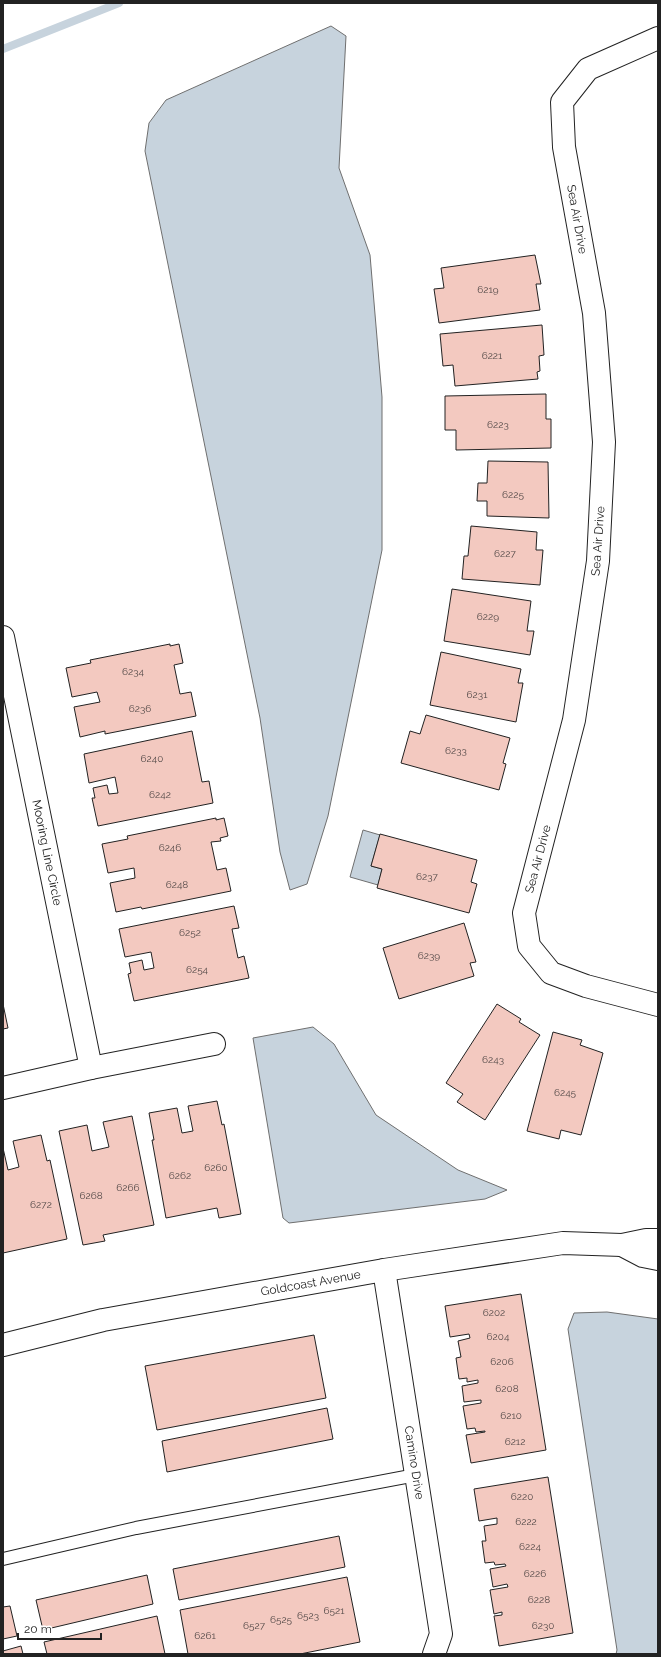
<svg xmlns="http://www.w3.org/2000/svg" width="661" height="1657" font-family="Raleway,sans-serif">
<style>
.water{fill:#c7d3dd;stroke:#6f6f6f}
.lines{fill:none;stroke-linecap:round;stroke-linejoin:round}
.stream{stroke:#c7d3dd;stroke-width:8}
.building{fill:#f3c9c0;stroke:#222}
.service-casing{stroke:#222;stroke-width:14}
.minor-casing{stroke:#222;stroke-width:24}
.service{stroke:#fff;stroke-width:12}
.minor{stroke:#fff;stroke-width:22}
.labels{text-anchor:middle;stroke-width:3;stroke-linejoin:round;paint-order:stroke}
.number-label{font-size:10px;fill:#564c4a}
.street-label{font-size:12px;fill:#222;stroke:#fff}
</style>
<rect width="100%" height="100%" fill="#fff"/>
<g class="water">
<path d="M 331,26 L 346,36 L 339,168 L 370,255 L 382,397 L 382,550 L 328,816 L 307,884 L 290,890 L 280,852 L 260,718 L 145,151 L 149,123 L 166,100 Z"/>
<path d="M 363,830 L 380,835 L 371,866 L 382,869 L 378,885 L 350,877 Z"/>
<path d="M 313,1027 L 334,1044 L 376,1115 L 458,1170 L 507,1190 L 485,1199 L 289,1223 L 283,1218 L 253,1038 Z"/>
<path d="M 607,1312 L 658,1319 L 658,1654 L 616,1654 L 617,1650 L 568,1329 L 574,1313 Z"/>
</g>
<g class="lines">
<path class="stream" d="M 3,49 L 119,3"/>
</g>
<g class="building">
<path d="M 535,255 L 541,284 L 536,284 L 540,310 L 439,323 L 434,289 L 444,288 L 441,268 Z"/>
<path d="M 542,325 L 544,355 L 539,356 L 540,371 L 537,372 L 538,379 L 455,386 L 453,365 L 443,366 L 440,334 Z"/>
<path d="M 546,394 L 546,419 L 551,419 L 551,448 L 456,450 L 456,430 L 445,430 L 445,396 Z"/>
<path d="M 488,461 L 548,462 L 549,518 L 487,516 L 487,501 L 477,501 L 478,483 L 487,483 Z"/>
<path d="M 471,526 L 537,532 L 536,550 L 543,550 L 540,585 L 462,579 L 464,556 L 468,556 Z"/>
<path d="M 452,589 L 531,601 L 527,631 L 534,631 L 530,655 L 444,641 Z"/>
<path d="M 170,644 L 170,646 L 179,644 L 183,663 L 174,665 L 180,694 L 191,692 L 196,716 L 105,734 L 105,731 L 80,737 L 74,707 L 100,702 L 97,692 L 72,697 L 66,668 L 91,663 L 90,660 Z"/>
<path d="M 441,652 L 521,669 L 518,683 L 523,683 L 516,722 L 430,705 Z"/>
<path d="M 426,715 L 510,738 L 503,763 L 506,764 L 499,790 L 401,763 L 410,731 L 420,734 Z"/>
<path d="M 192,731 L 202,782 L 209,781 L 213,803 L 98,826 L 92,798 L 95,798 L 93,788 L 107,785 L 109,794 L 118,793 L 115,777 L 89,783 L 84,754 Z"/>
<path d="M 216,818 L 216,820 L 224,818 L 228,836 L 220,838 L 221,841 L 211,842 L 217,870 L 226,868 L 231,891 L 142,909 L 141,907 L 116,912 L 110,883 L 135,878 L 134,868 L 108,873 L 102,844 L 128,839 L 127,836 Z"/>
<path d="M 380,834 L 477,860 L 471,882 L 477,884 L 469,913 L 377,888 L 382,869 L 371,866 Z"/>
<path d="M 234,906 L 239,928 L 232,929 L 238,958 L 244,956 L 249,978 L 134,1001 L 128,974 L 131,973 L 129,963 L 142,960 L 144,970 L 154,968 L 151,952 L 125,957 L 119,929 Z"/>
<path d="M 464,923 L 476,962 L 470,963 L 474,976 L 399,999 L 383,948 Z"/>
<path d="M 3,1004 L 8,1028 L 3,1029 Z"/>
<path d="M 497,1004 L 521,1019 L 519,1022 L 540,1035 L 485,1120 L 457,1102 L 463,1094 L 446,1083 Z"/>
<path d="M 553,1032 L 582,1040 L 580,1045 L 603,1053 L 581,1135 L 561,1130 L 559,1139 L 527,1131 Z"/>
<path d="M 217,1101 L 222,1125 L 224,1124 L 241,1214 L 219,1218 L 217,1208 L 166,1218 L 152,1140 L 154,1140 L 149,1113 L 177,1108 L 182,1133 L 193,1131 L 188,1106 Z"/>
<path d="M 132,1116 L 154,1225 L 103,1235 L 105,1241 L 83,1245 L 59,1131 L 87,1125 L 92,1151 L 109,1147 L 103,1122 Z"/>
<path d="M 41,1135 L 47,1161 L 50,1160 L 67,1239 L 3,1253 L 3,1148 L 8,1170 L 19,1167 L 13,1141 Z"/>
<path d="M 521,1294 L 546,1450 L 471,1463 L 466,1435 L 485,1432 L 485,1431 L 476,1432 L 475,1428 L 467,1429 L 463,1406 L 481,1403 L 481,1400 L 464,1402 L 462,1386 L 478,1383 L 478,1380 L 467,1382 L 467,1378 L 459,1379 L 456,1358 L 461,1357 L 458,1341 L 470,1338 L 469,1334 L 450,1337 L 445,1306 Z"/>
<path d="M 314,1335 L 326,1398 L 157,1430 L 145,1366 Z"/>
<path d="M 327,1408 L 333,1439 L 167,1472 L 162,1441 Z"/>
<path d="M 548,1477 L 573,1633 L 499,1646 L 494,1616 L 502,1615 L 502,1612 L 494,1614 L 490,1590 L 508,1587 L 507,1584 L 493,1587 L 490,1569 L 506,1566 L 505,1564 L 495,1565 L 494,1562 L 485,1563 L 482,1541 L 486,1541 L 484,1526 L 497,1524 L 497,1518 L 479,1521 L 474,1489 Z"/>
<path d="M 339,1536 L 345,1567 L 179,1600 L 173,1569 Z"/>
<path d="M 147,1575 L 153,1604 L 43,1630 L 36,1600 Z"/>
<path d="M 347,1577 L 360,1642 L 300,1654 L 188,1654 L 180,1610 Z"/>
<path d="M 10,1606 L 17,1636 L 3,1639 L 3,1607 Z"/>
<path d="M 157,1616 L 165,1654 L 47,1654 L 44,1642 Z"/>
<path d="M 21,1646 L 23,1654 L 3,1654 L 3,1651 Z"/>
</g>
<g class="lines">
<defs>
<path id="service" d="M 3,1559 L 136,1528 L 416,1475"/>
<g id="minor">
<path id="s1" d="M 658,38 L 588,69 L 562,102 L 564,147 L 594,313 L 604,442 L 598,561 L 574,720 L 524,913 L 529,946 L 551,973 L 586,986 L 658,1005"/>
<path id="s2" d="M 3,637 L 91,1068"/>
<path d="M 3,1088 L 91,1068 L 214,1044"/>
<path d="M 658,1240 L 646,1240 L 622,1245 L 643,1256 L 658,1259"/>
<path id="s3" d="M 384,1270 L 441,1634 L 434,1654"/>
<path id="s4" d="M 3,1345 L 103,1320 L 384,1270 L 563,1243 L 622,1245"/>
</g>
</defs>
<use href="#service" class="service-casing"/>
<use href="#minor" class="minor-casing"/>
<use href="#service" class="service"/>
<use href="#minor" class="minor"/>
</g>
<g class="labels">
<g class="number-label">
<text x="488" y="293">6219</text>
<text x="492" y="359">6221</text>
<text x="498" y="428">6223</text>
<text x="513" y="498">6225</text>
<text x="505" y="557">6227</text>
<text x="488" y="620">6229</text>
<text x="133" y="675">6234</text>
<text x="477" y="698">6231</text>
<text x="140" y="712">6236</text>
<text x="456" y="754">6233</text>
<text x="152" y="762">6240</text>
<text x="160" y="798">6242</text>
<text x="170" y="851">6246</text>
<text x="427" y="880">6237</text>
<text x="177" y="888">6248</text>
<text x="190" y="936">6252</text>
<text x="429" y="959">6239</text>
<text x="197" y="973">6254</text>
<text x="493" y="1063">6243</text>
<text x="565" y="1096">6245</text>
<text x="216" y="1171">6260</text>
<text x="180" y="1179">6262</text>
<text x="128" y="1191">6266</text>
<text x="91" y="1199">6268</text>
<text x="41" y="1208">6272</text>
<text x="494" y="1316">6202</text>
<text x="498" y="1340">6204</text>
<text x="502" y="1365">6206</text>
<text x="507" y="1392">6208</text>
<text x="511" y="1419">6210</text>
<text x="515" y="1445">6212</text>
<text x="522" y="1500">6220</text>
<text x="526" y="1525">6222</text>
<text x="530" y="1550">6224</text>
<text x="535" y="1577">6226</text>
<text x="539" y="1603">6228</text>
<text x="334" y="1614">6521</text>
<text x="308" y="1619">6523</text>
<text x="281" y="1623">6525</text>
<text x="254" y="1629">6527</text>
<text x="543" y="1629">6230</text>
<text x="205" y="1639">6261</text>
</g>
<g class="street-label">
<text dy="4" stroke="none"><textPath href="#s1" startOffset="237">Sea Air Drive</textPath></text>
<text transform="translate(598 541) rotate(-86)" y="4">Sea Air Drive</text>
<text dy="4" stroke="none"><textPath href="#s2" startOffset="220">Mooring Line Circle</textPath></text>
<text transform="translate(538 859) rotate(-75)" y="4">Sea Air Drive</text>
<text dy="4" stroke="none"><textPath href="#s4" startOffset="314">Goldcoast Avenue</textPath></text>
<text dy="4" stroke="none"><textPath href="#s3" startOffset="195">Camino Drive</textPath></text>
</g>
</g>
<rect width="661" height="1657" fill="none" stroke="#222222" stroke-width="8"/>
<path d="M18 1633v6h83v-6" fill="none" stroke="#222222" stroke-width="2"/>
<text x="24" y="1633" font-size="12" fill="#222222" stroke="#ffffff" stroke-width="3" paint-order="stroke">20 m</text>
</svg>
